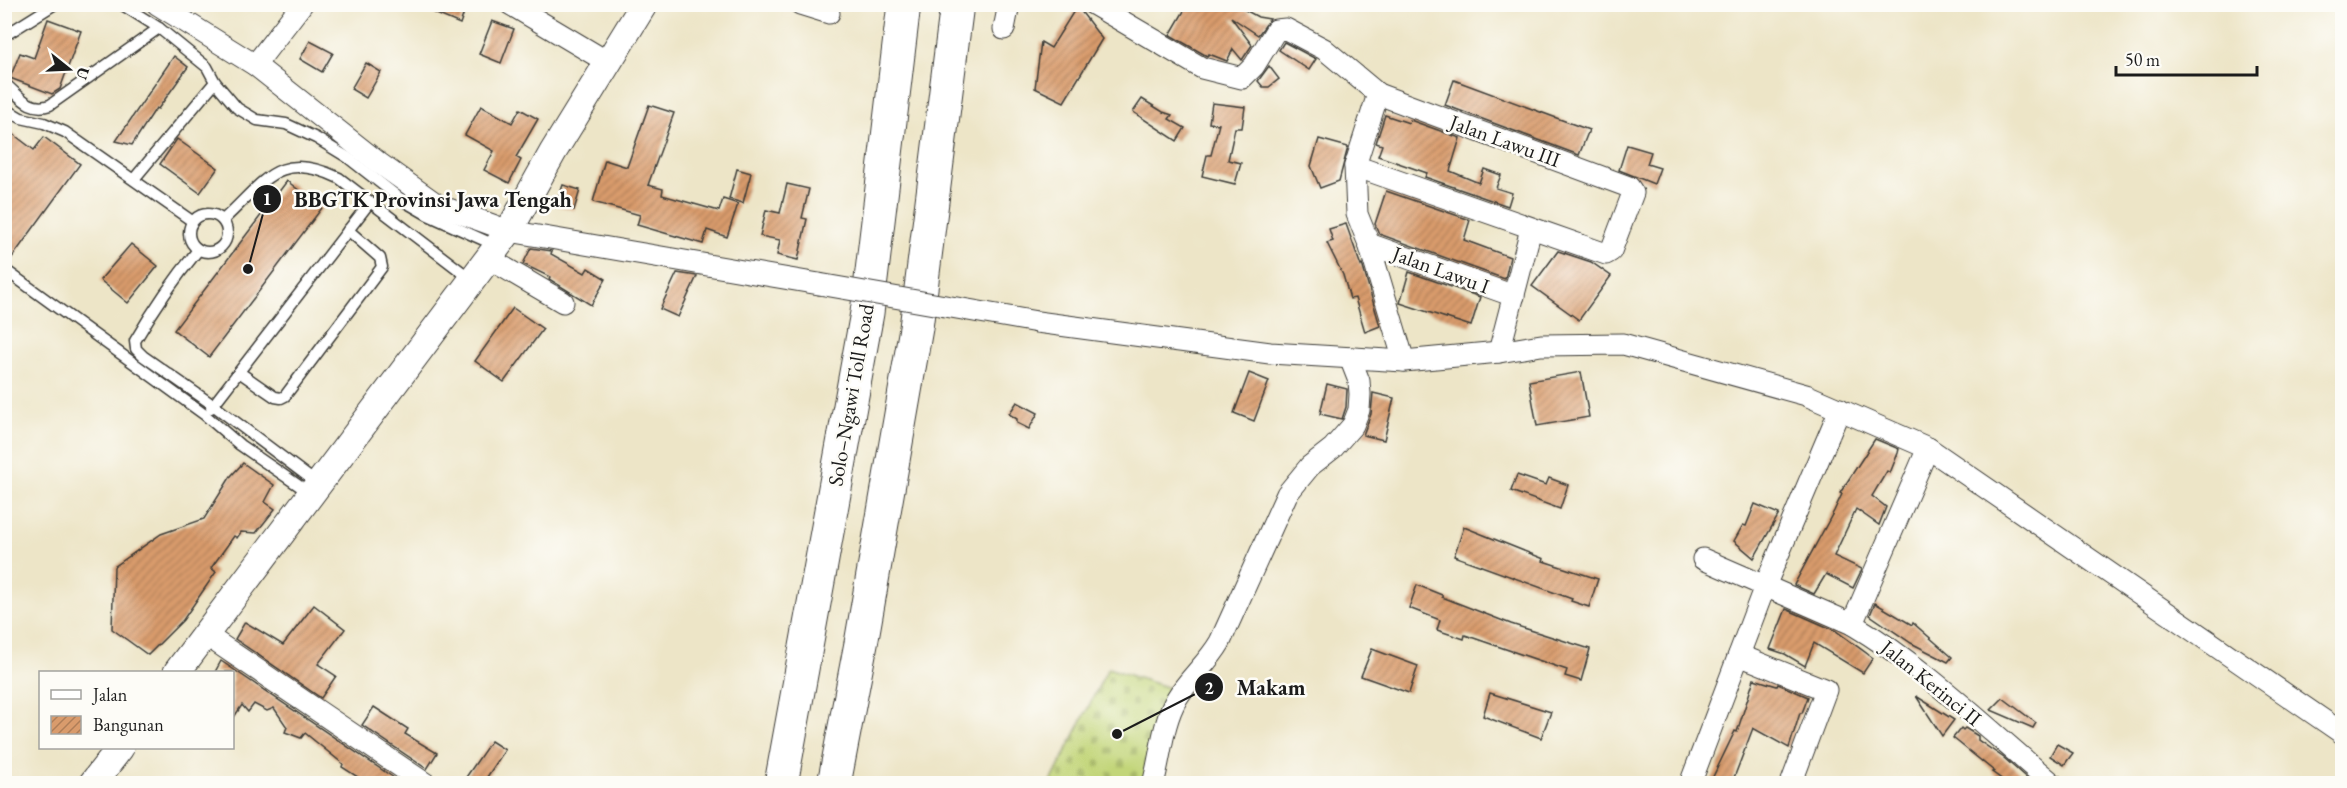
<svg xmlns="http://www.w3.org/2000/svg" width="2347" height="788" font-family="'EB Garamond',serif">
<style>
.cemetery{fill:url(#cemetery-stones);stroke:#6f784a;stroke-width:1.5}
.building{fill:url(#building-hatch)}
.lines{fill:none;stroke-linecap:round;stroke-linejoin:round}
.service-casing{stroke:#3b3a36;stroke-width:13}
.minor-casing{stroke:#3b3a36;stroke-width:23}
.tertiary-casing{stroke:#3b3a36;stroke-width:29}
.motorway-casing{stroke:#3b3a36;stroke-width:35}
.service{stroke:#fff;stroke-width:10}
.minor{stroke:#fff;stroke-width:21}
.tertiary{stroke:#fff;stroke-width:27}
.motorway{stroke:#fff;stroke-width:33}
.minor-bridge-casing{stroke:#3b3a36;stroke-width:23;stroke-linecap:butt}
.minor-bridge{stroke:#fff;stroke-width:21}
.labels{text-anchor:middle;stroke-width:5;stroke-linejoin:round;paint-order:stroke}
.street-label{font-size:21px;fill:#1c1c1c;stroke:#fdfcf7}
.leader{fill:none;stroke:#1c1c1c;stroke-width:2}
.callout-dot{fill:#1c1c1c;stroke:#fdfcf7;stroke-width:2}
.mark-label{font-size:18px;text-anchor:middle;font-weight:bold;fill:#fff}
.callout-label{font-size:22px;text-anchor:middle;font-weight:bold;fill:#1c1c1c;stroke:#fdfcf7;stroke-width:5;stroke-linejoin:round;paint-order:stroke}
</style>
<defs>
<pattern id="cemetery-stones" width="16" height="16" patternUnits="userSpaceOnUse" patternTransform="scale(1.5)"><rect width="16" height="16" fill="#c2d579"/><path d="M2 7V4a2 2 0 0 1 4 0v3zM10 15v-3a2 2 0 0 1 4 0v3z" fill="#a6b668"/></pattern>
<pattern id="building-hatch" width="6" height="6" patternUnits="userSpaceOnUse" patternTransform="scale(1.5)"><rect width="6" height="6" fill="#d99b6c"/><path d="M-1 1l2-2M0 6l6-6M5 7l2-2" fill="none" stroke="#af7e58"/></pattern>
</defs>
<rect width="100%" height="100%" fill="#fdfcf7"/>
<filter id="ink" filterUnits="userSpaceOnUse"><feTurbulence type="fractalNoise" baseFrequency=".0167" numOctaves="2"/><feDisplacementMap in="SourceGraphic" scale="12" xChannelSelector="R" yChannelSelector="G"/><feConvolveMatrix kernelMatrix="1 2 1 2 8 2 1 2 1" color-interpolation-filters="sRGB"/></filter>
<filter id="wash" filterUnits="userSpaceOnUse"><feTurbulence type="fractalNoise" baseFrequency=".008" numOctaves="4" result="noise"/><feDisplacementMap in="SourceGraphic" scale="24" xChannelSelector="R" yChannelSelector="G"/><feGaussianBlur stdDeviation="1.35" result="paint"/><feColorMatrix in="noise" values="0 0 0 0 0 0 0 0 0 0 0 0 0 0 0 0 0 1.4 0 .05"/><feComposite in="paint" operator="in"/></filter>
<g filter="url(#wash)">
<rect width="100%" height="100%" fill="#ede5c7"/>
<path class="cemetery" d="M 1108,668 L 1175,690 L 1147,783 L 1050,784 Z"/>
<g id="blocks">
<g class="building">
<path d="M 413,4 L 467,4 L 460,24 Z"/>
<path d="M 1188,4 L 1234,4 L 1258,17 L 1270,19 L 1258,35 L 1231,17 L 1252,45 L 1242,60 L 1233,49 L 1227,61 L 1209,54 L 1207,56 L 1170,35 Z"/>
<path d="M 1077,6 L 1102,39 L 1064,102 L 1035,88 L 1041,42 L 1051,48 Z"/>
<path d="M 48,19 L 81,31 L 60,89 L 52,94 L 10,78 L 20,53 L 34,58 Z"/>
<path d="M 492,21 L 514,29 L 501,63 L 479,54 Z"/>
<path d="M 310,41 L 333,53 L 322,72 L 300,59 Z"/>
<path d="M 1284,42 L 1316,59 L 1309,70 L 1279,50 Z"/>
<path d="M 174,56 L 188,67 L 158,109 L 156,108 L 132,145 L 116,141 Z"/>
<path d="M 366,63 L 381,72 L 366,98 L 351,89 Z"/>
<path d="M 1269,66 L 1279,79 L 1269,87 L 1263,87 L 1258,81 Z"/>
<path d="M 1454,80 L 1589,130 L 1579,155 L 1445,105 Z"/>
<path d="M 1142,99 L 1163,112 L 1172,115 L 1169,119 L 1185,128 L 1177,141 L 1133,112 Z"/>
<path d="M 1212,103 L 1245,107 L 1242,128 L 1235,128 L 1228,160 L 1241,163 L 1235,184 L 1202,176 L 1207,155 L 1211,155 L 1219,124 L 1209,123 Z"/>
<path d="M 649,105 L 674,113 L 648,185 L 663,189 L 662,195 L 719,211 L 723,199 L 738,204 L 727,237 L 707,230 L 703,244 L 637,225 L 640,215 L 593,202 L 605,160 L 627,167 Z"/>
<path d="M 481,106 L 512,123 L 520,109 L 538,119 L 516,157 L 521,160 L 509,183 L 484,170 L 494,151 L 465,135 Z"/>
<path d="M 1385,115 L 1409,123 L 1410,120 L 1460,138 L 1450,171 L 1479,183 L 1484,169 L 1501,175 L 1496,188 L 1512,193 L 1508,206 L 1425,177 L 1427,173 L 1378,156 L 1382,145 L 1376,143 Z"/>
<path d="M 4,127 L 34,150 L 44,137 L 80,164 L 8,263 L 4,262 Z"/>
<path d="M 177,139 L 218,168 L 200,193 L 160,164 Z"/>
<path d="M 1319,139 L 1348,147 L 1339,181 L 1320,188 L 1311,166 Z"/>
<path d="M 1627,145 L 1651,152 L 1647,164 L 1660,168 L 1654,184 L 1619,170 Z"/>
<path d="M 737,169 L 751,173 L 743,203 L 729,199 Z"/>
<path d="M 287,181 L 322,208 L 209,357 L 174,330 Z"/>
<path d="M 787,184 L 809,189 L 802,218 L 807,219 L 798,260 L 777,255 L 780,240 L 760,236 L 766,210 L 780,213 Z"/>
<path d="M 563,185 L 580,190 L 574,210 L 556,205 Z"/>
<path d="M 1386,191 L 1470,220 L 1464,240 L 1510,257 L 1505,279 L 1379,234 L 1375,224 Z"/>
<path d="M 1346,224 L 1361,266 L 1362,264 L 1380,326 L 1365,332 L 1355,298 L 1350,299 L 1343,275 L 1327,243 L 1333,241 L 1329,229 Z"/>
<path d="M 131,244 L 158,266 L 128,303 L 100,280 Z"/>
<path d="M 531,248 L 552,251 L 551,254 L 585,273 L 588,268 L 606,279 L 591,305 L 549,279 L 550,277 L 523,264 Z"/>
<path d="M 1558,251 L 1591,262 L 1611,276 L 1579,320 L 1532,286 Z"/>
<path d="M 1409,272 L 1480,297 L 1471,326 L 1400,303 Z"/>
<path d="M 677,273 L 697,276 L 678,317 L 660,309 Z"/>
<path d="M 513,308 L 543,329 L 504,382 L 475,361 Z"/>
<path d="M 1581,372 L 1589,417 L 1537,426 L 1529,381 Z"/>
<path d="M 1249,373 L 1269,381 L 1254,421 L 1234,413 Z"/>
<path d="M 1327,384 L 1347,389 L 1346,407 L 1342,419 L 1320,414 Z"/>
<path d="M 1373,393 L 1394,398 L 1384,440 L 1363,435 L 1371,414 Z"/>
<path d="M 1017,402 L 1038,413 L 1029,429 L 1017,423 L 1017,419 L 1009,414 Z"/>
<path d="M 1875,439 L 1899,449 L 1898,453 L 1890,473 L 1887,471 L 1872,496 L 1886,507 L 1879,525 L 1856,509 L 1834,556 L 1862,569 L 1853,588 L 1826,574 L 1814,594 L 1794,585 L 1834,511 L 1842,494 L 1840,493 Z"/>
<path d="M 243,463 L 274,485 L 265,502 L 275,509 L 256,533 L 241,532 L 237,538 L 234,536 L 211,568 L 216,572 L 183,620 L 148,655 L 112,629 L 114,567 L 161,534 L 204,519 L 231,476 Z"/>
<path d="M 1517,475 L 1546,485 L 1549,478 L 1568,485 L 1560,509 L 1511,491 Z"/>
<path d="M 1755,504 L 1779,514 L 1754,558 L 1734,541 L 1743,525 L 1746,526 Z"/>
<path d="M 1464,527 L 1544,559 L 1543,561 L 1598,579 L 1589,607 L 1571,601 L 1572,599 L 1454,556 Z"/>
<path d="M 1417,585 L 1442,595 L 1442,597 L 1511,624 L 1590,649 L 1581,681 L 1565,676 L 1567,670 L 1465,635 L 1464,639 L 1437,630 L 1440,620 L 1409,608 Z"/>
<path d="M 1875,603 L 1912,625 L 1913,623 L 1952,657 L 1948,662 L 1911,643 L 1870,615 Z"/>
<path d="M 314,605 L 345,629 L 318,664 L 336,676 L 321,698 L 235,639 L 245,622 L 283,645 Z"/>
<path d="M 1786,609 L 1836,631 L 1873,658 L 1863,673 L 1814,643 L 1805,666 L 1785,654 L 1770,649 Z"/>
<path d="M 1372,649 L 1418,666 L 1409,693 L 1361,676 Z"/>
<path d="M 221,661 L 397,780 L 394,783 L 367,783 L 342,767 L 343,764 L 305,733 L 301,738 L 285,732 L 287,727 L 274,708 L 267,711 L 254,704 L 248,712 L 242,705 L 232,720 L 232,672 L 215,672 Z"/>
<path d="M 1754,679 L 1777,686 L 1778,684 L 1808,697 L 1802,713 L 1800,713 L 1789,748 L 1753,728 L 1732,783 L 1710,783 L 1735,731 L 1737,732 Z"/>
<path d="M 1490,693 L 1551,712 L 1541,738 L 1483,716 Z"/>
<path d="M 1916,696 L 1954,720 L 1942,736 Z"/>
<path d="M 2003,698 L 2036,723 L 2033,728 L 1991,710 Z"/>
<path d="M 374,707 L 408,729 L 405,734 L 437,753 L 427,769 L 362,725 Z"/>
<path d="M 1961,728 L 1963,730 L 1965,728 L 1978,736 L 1978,740 L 2004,758 L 2032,783 L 2007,783 L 1992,772 L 1994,771 L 1953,738 Z"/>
<path d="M 491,741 L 505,750 L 483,783 L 462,783 Z"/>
<path d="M 2057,744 L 2073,753 L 2064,765 L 2050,756 Z"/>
</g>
</g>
</g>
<g filter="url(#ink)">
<use href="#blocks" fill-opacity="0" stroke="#3b3a36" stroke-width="1.5"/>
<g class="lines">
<defs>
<g id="service">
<path d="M 121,4 L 159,28 L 207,67 L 215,82 L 237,108 L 257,120 L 286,124 L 316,138 L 347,157 L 402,200 L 428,215 L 497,246"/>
<path d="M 4,36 L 55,4"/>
<path d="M 4,83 C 20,96 29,112 50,105 L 159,28"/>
<path d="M 4,108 L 21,118 L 44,123 L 65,132 L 192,221"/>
<path d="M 134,179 L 215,82"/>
<circle cx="208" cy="233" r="19"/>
<path d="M 223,220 C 265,182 277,149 339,178 L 471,279"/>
<path d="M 198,250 C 175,278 153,310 135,341 L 136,349 L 143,356 L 213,405 L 318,484"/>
<path d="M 4,269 L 205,415 L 240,445 L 311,494"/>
<path d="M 239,372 L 275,397 L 281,398 L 285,396 L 382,267 L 380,258 L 348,230"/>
<path d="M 211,408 L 370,202"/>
</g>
<g id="minor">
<path d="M 157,4 L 255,65 L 379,163 L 438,205 L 509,231 L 819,284"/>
<path d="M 510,4 L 609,63"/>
<path d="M 800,4 L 829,13"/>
<path d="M 1093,4 L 1202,68 L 1242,78 L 1254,66 L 1276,30 L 1286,29 L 1324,49 L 1378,94 L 1629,187 L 1633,193 L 1611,251 L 1606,254 L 1355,166"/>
<path d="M 1004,29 L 1009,4"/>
<path d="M 255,65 L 302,4"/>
<path d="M 1378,94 L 1355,166 L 1357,214 L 1369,244 L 1404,361"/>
<path d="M 1369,244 L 1514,296"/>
<path d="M 488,258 L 563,302"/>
<path d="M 1037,322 L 1270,353 L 1404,361 L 1499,352 L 1541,345 L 1623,344 L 1806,395 L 1928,448 L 2342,733"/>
<path d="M 1499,352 L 1531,229"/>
<path d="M 1703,559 L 1852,624 C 1926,668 1987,729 2053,784"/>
<path d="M 1852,624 L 1928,448"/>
<path d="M 206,635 L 426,784"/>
<path d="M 1739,655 L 1826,690 L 1791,784"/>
<path d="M 1153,784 C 1161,756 1162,724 1177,698 C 1189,678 1208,663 1220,642 L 1287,494 L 1310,466 L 1333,448 L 1353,425 L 1359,410 L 1360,394 L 1359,381 L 1350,358"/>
<path d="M 1690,784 L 1765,586 L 1840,409"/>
</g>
<g id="tertiary">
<path d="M 177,672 L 509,231 L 553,152 L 644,4"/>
<path d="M 92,784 L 120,748"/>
</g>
<g id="motorway">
<path d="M 781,784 L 867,313 L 904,4"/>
<path d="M 834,784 L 862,638 L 916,328 L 957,4"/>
</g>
</defs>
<use href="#service" class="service-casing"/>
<use href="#minor" class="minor-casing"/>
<use href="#tertiary" class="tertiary-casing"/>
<use href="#motorway" class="motorway-casing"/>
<use href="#service" class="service"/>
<use href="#minor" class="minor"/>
<use href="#tertiary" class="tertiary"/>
<use href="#motorway" class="motorway"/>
<defs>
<path id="minor-bridge" d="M 819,284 L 1037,322"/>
</defs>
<use href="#minor-bridge" class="minor-bridge-casing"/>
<use href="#minor-bridge" class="minor-bridge"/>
</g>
</g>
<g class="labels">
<g class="street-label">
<text transform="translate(1505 141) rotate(20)" y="7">Jalan Lawu III</text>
<text transform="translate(1441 270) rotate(20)" y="7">Jalan Lawu I</text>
<text transform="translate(851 395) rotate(-80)" y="7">Solo–Ngawi Toll Road</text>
<text transform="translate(1931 683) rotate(39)" y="7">Jalan Kerinci II</text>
</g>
</g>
<path class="leader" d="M248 269L267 199M1117 734L1209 687"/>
<g class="callout-dot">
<circle cx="248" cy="269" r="6"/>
<circle cx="1117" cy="734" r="6"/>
<circle cx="267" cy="199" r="15"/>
<circle cx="1209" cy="687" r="15"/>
</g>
<g class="mark-label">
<text x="267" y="205">1</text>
<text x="1209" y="694">2</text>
</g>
<g class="callout-label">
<text x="433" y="207">BBGTK Provinsi Jawa Tengah</text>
<text x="1271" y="695">Makam</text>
</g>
<rect width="2347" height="788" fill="none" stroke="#fdfcf7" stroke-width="24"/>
<rect x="39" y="671" width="195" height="78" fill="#fdfcf7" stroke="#a3a29f" stroke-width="1.5"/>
<rect x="51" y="690" width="30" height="9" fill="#ffffff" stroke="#a3a29f" stroke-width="1.5"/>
<text x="93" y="701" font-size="18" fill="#1c1c1c">Jalan</text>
<rect x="51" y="716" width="30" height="18" fill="url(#building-hatch)" stroke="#a3a29f" stroke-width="1.5"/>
<text x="93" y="731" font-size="18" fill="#1c1c1c">Bangunan</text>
<g transform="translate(69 69) rotate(108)" stroke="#fdfcf7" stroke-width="4.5" paint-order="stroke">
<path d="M0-4.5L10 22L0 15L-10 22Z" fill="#1c1c1c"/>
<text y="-9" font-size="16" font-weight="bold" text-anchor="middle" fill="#1c1c1c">U</text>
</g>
<path d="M2116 66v9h141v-9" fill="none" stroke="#1c1c1c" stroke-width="3"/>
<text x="2125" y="66" font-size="18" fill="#1c1c1c" stroke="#fdfcf7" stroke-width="4.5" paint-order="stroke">50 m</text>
</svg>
